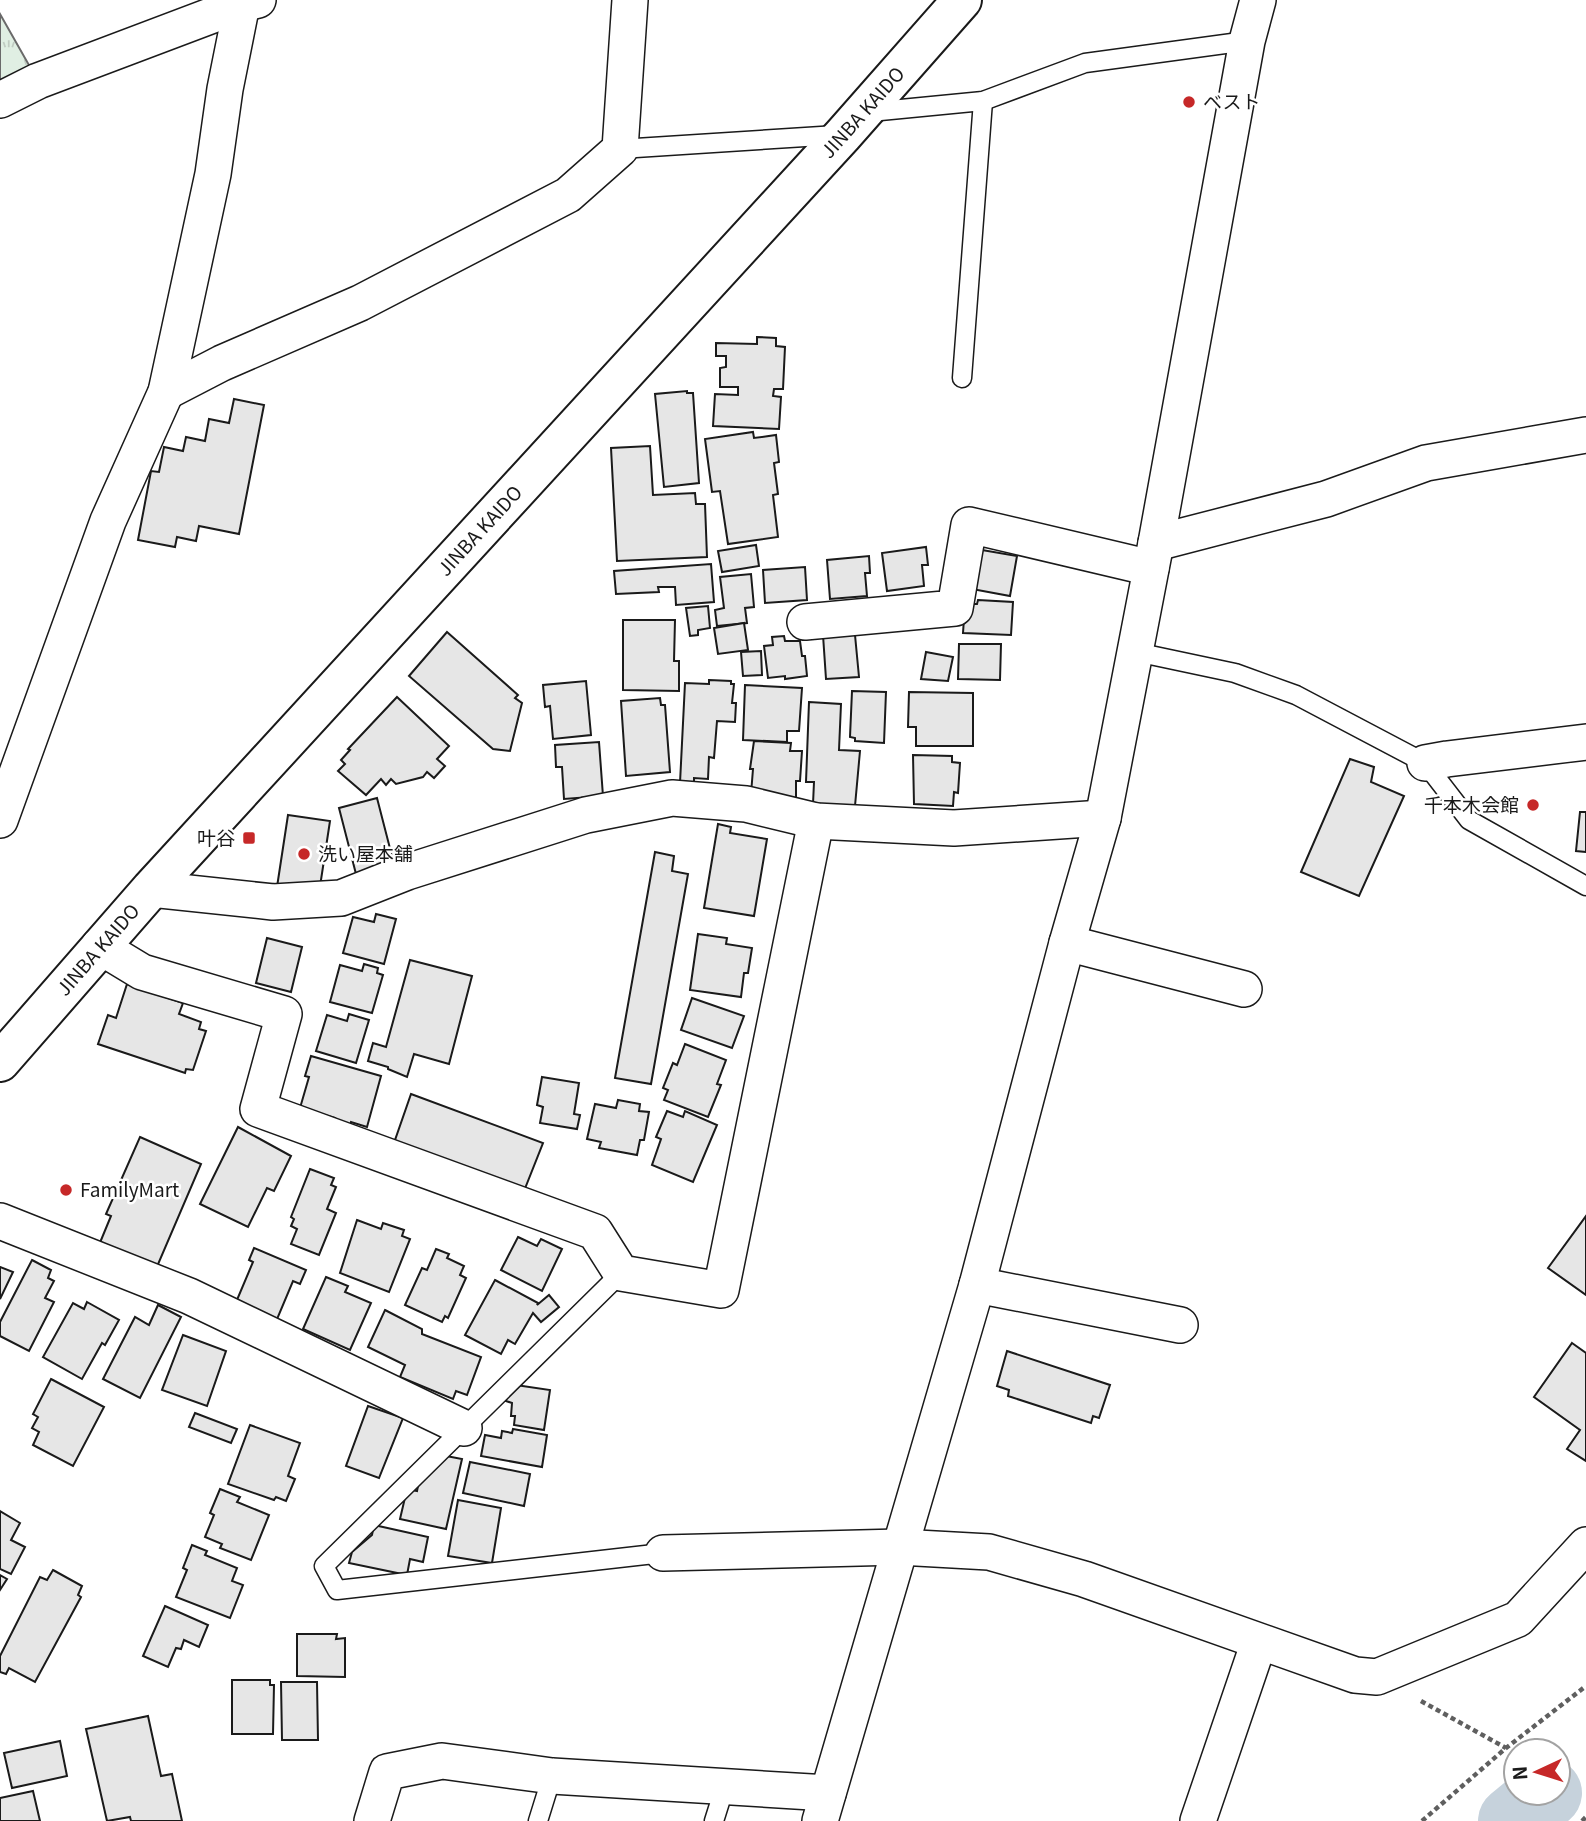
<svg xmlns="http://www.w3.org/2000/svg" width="1586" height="1821" font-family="Georgia,'Noto Sans JP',serif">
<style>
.park{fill:url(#park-tufts);stroke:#6a6a6a;stroke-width:2}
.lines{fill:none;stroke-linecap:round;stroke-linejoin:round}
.river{stroke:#c6d2dc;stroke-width:70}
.building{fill:#e6e6e6;stroke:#1a1a1a;stroke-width:2}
.service-casing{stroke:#1a1a1a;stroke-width:21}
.minor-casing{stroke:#1a1a1a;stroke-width:38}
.secondary-casing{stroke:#1a1a1a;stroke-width:42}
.path{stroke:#5f5f5f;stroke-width:4.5;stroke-dasharray:5 3.5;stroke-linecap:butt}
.service{stroke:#fff;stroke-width:18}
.minor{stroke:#fff;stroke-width:35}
.secondary{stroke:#fff;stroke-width:38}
.poi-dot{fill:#c62828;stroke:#fff;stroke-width:2.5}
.labels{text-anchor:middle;stroke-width:5;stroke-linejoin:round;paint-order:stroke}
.poi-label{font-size:19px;fill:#1a1a1a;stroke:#fff;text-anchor:start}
.street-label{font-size:19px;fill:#1a1a1a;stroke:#fff}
</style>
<defs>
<pattern id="park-tufts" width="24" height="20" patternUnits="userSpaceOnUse" patternTransform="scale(1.75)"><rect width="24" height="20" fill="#e0efe3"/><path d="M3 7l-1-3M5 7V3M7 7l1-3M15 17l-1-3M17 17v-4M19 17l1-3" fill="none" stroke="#c0ccc2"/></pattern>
</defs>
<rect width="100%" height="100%" fill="#fff"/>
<path class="park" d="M 0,14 L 38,81 L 0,101 Z"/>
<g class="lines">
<path class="river" d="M 1513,1821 L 1547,1793"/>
</g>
<g class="building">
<path d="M 757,337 L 776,338 L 776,346 L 785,347 L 783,389 L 774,389 L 773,396 L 781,397 L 779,429 L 713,426 L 715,394 L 738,395 L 738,387 L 720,387 L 720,368 L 726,367 L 726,356 L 716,356 L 716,343 L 757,344 Z"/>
<path d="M 687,391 L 687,393 L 693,393 L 699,483 L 664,487 L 655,394 Z"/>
<path d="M 234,399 L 264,405 L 239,534 L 199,526 L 196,541 L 177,537 L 175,547 L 138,540 L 151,471 L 159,472 L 164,447 L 183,451 L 186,437 L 205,441 L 209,419 L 229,423 Z"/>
<path d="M 753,432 L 754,438 L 776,435 L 779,462 L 774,463 L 778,494 L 773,495 L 778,537 L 728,544 L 720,491 L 712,492 L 705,439 Z"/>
<path d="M 650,446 L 653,495 L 695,493 L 696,504 L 705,504 L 707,557 L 617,561 L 611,448 Z"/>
<path d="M 756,545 L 759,566 L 722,572 L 718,551 Z"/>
<path d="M 926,547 L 928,565 L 922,565 L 924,586 L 887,591 L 882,553 Z"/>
<path d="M 982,550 L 1017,556 L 1010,596 L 972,589 Z"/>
<path d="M 869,556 L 870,573 L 865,573 L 867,596 L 830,599 L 827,560 Z"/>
<path d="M 711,564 L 714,602 L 676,605 L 675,587 L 658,587 L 659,592 L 616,594 L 614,571 Z"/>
<path d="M 805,567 L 807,600 L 765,603 L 763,570 Z"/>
<path d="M 751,574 L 754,607 L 745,608 L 747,623 L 717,626 L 715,610 L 724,608 L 720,577 Z"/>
<path d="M 978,600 L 1013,602 L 1011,635 L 963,633 L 965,604 L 977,604 Z"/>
<path d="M 708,606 L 710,628 L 698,630 L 698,635 L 690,636 L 686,608 Z"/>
<path d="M 623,620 L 675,620 L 674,661 L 679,661 L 679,691 L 623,690 Z"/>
<path d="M 744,623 L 748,650 L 718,654 L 714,628 Z"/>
<path d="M 447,632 L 518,695 L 515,698 L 522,703 L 510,751 L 493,749 L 409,676 Z"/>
<path d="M 823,635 L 855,635 L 859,677 L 826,679 Z"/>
<path d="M 784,636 L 785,641 L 800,641 L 802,656 L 805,656 L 807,676 L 785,679 L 785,676 L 768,678 L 764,646 L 773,645 L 772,637 Z"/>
<path d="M 959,644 L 1001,644 L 1000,680 L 958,679 Z"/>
<path d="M 761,651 L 762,675 L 743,676 L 741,652 Z"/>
<path d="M 926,652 L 953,657 L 948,681 L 921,679 Z"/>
<path d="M 709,680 L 731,681 L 731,684 L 734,684 L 732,703 L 736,703 L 735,722 L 717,721 L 714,758 L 709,757 L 708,779 L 694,778 L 694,784 L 680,783 L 685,683 L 709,684 Z"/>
<path d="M 586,681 L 591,735 L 553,739 L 550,706 L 545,707 L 543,685 Z"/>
<path d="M 745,685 L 802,688 L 799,731 L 787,731 L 787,742 L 743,740 Z"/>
<path d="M 852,691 L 886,692 L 884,743 L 855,741 L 855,738 L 850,737 Z"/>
<path d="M 909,692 L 973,693 L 973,746 L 916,746 L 916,727 L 908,727 Z"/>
<path d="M 397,697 L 449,746 L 437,759 L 445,766 L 434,778 L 427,772 L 423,777 L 396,784 L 391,779 L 386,785 L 381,779 L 366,795 L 338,771 L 345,764 L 341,760 L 350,750 L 348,749 Z"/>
<path d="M 660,698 L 661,705 L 665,705 L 670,772 L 626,776 L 621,701 Z"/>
<path d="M 809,702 L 841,704 L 839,750 L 860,751 L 855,806 L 813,804 L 814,782 L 806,782 Z"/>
<path d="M 754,741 L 791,743 L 790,751 L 802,751 L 800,781 L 796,781 L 796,798 L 751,794 L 753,769 L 750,769 Z"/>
<path d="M 599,742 L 603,796 L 564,799 L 562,767 L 556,767 L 555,745 Z"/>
<path d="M 913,755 L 952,756 L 952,762 L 960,763 L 958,793 L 954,792 L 953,806 L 914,804 Z"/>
<path d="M 1350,759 L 1374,767 L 1371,782 L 1404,796 L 1359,896 L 1301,872 Z"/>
<path d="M 377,798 L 394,864 L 356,874 L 339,808 Z"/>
<path d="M 1580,812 L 1586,812 L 1586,852 L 1576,851 Z"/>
<path d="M 288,815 L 330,821 L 319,893 L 277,887 Z"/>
<path d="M 718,824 L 731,827 L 730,833 L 767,839 L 754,916 L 704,908 Z"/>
<path d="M 655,852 L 674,856 L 672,871 L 688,874 L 651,1084 L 615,1078 Z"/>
<path d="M 376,914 L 396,919 L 384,964 L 343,953 L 353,917 L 374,922 Z"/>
<path d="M 698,934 L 727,938 L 726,944 L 752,948 L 748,973 L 744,973 L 741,997 L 690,990 Z"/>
<path d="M 267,938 L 302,947 L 291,992 L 256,983 Z"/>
<path d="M 410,960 L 472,976 L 449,1064 L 414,1054 L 407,1077 L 388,1069 L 388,1067 L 368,1061 L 373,1043 L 386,1047 Z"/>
<path d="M 364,964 L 378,968 L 377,973 L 383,975 L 372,1013 L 330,1002 L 340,965 L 362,971 Z"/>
<path d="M 127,984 L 183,1003 L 179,1014 L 201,1022 L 199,1029 L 206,1031 L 193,1070 L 186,1069 L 185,1073 L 98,1044 L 108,1015 L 116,1018 Z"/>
<path d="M 692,998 L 744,1016 L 732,1048 L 681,1030 Z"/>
<path d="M 349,1014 L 369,1020 L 356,1063 L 316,1051 L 327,1015 L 347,1021 Z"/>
<path d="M 685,1044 L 726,1060 L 717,1084 L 721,1085 L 708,1117 L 664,1100 L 668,1090 L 663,1088 L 673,1063 L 677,1065 Z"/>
<path d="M 311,1056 L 381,1076 L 367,1127 L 351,1122 L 350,1126 L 334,1122 L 335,1118 L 300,1108 L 309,1077 L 305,1076 Z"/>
<path d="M 542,1077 L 579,1083 L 574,1114 L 580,1115 L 577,1129 L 540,1123 L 543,1107 L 537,1105 Z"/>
<path d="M 411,1094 L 543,1143 L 524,1191 L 394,1143 Z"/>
<path d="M 618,1100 L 640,1104 L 639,1111 L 649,1112 L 644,1140 L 640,1140 L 637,1155 L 599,1148 L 601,1142 L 587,1139 L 595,1104 L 616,1108 Z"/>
<path d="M 667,1111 L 683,1117 L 685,1111 L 717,1125 L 693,1182 L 652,1165 L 661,1139 L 656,1137 Z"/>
<path d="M 238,1127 L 291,1156 L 274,1191 L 267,1188 L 248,1227 L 200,1204 Z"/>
<path d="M 140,1137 L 201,1164 L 156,1269 L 99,1245 L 111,1216 L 106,1214 Z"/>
<path d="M 310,1169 L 334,1178 L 331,1185 L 336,1187 L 327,1209 L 336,1213 L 319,1255 L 291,1244 L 297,1229 L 291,1226 L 294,1219 L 291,1217 Z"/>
<path d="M 1586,1216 L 1586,1295 L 1548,1268 Z"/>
<path d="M 357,1220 L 381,1229 L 383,1223 L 404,1230 L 402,1236 L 410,1239 L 389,1292 L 340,1273 Z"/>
<path d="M 518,1237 L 537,1246 L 541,1239 L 562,1249 L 542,1291 L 501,1270 Z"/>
<path d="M 254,1248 L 306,1270 L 300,1284 L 293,1281 L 275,1324 L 234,1307 L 253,1262 L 249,1260 Z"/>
<path d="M 436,1249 L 449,1254 L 447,1258 L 464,1266 L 460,1275 L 466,1278 L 448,1318 L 445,1316 L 442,1322 L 405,1305 L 422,1268 L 427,1270 Z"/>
<path d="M 32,1260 L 51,1270 L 48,1278 L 54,1281 L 45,1298 L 54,1302 L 29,1351 L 0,1336 L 0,1322 Z"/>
<path d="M 0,1267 L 13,1272 L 0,1299 Z"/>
<path d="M 326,1277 L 348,1286 L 345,1292 L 371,1303 L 350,1350 L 303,1329 Z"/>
<path d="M 495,1280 L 538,1303 L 537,1305 L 549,1295 L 559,1307 L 541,1322 L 533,1313 L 515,1344 L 508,1340 L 501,1354 L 465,1335 Z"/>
<path d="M 87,1302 L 119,1320 L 105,1345 L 102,1343 L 82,1379 L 43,1357 L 73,1303 L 84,1309 Z"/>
<path d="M 158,1305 L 181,1317 L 140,1398 L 103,1379 L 135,1317 L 149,1325 Z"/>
<path d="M 385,1310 L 422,1329 L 422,1334 L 481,1357 L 467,1395 L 456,1391 L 453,1399 L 400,1377 L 405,1365 L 368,1347 Z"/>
<path d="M 183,1335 L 226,1351 L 207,1406 L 162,1390 Z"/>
<path d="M 1572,1343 L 1586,1353 L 1586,1461 L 1567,1449 L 1580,1430 L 1534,1397 Z"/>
<path d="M 1007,1351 L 1110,1385 L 1099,1418 L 1093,1416 L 1091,1423 L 1008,1396 L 1009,1390 L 997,1386 Z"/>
<path d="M 51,1379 L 104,1407 L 73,1466 L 33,1445 L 39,1432 L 32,1428 L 38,1417 L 33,1414 Z"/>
<path d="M 509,1384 L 550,1390 L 544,1430 L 514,1425 L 515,1416 L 511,1416 L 512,1403 L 506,1401 Z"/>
<path d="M 368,1406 L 403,1418 L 379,1478 L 346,1466 Z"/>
<path d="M 195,1413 L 237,1429 L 231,1443 L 189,1427 Z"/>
<path d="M 250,1425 L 300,1443 L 288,1476 L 295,1479 L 286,1501 L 276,1497 L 274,1500 L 228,1484 Z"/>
<path d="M 513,1429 L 547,1435 L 542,1467 L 481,1456 L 485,1435 L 501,1438 L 502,1431 L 512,1433 Z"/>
<path d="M 441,1455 L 462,1459 L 446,1529 L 400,1519 L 407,1489 L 417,1491 L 420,1476 Z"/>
<path d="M 470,1462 L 530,1474 L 524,1506 L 463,1493 Z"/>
<path d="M 220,1489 L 240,1497 L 237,1502 L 269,1515 L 251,1560 L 220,1548 L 222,1544 L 205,1537 L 214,1515 L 210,1513 Z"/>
<path d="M 458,1500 L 501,1508 L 492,1563 L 448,1556 Z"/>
<path d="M 0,1511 L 20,1523 L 11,1540 L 25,1547 L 11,1574 L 0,1569 Z"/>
<path d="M 374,1525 L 428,1537 L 423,1562 L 410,1559 L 407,1575 L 349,1563 L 352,1552 L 372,1535 Z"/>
<path d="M 192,1545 L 207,1551 L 205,1555 L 237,1568 L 232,1581 L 243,1585 L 230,1618 L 176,1597 L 187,1570 L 183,1568 Z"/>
<path d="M 53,1570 L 82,1586 L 78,1595 L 81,1597 L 35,1682 L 9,1668 L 6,1674 L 0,1672 L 0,1656 L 40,1577 L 47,1580 Z"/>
<path d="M 0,1575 L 7,1579 L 0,1590 Z"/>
<path d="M 165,1606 L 208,1625 L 199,1647 L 184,1640 L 181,1649 L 176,1648 L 168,1667 L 143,1656 Z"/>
<path d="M 297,1634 L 337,1634 L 336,1639 L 345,1638 L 345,1677 L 297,1676 Z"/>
<path d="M 232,1680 L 270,1680 L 270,1685 L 274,1685 L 273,1734 L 232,1734 Z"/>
<path d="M 281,1682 L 317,1682 L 318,1740 L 282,1740 Z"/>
<path d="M 148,1716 L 161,1776 L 172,1774 L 182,1821 L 131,1821 L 130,1817 L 107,1821 L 86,1729 Z"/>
<path d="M 60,1741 L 67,1776 L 12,1788 L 4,1753 Z"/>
<path d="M 33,1791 L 40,1821 L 0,1821 L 0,1798 Z"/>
</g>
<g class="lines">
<defs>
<g id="service">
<path d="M 870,112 L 983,101 L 1085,63 L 1247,41"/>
<path d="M 620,149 L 837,135"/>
<path d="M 962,378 L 983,101"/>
<path d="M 1136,652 L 1235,673 L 1296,695 L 1425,763 L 1469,820 L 1586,886"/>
<path d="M 621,1273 L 324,1566 L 337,1590 L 663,1553"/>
<path d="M 538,1821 L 552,1776"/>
<path d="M 714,1821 L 725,1786"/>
</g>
<g id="minor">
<path d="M 0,100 L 38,81 L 242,4 L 258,0"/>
<path d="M 166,392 L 222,363 L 360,303 L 568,195 L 620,149 L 630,0"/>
<path d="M 1156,543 L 1326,499 L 1426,463 L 1586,435"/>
<path d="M 805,622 L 955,608 L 969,525 L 1151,568"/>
<path d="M 1425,763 L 1447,759 L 1586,742"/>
<path d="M 0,820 L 108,521 L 166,392 L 213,174 L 225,89 L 242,4"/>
<path d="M 151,889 L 273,902 L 341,898 L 407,872 L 586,815 L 672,798 L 746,804 L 816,821 L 954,828 L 1103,818"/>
<path d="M 1067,943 L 1244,989"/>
<path d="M 99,946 L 142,972 L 284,1014 L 258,1109 L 595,1232 L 621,1273 L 721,1290 L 816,821"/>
<path d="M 0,1221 L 189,1296 L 464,1428"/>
<path d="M 977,1285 L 1180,1325"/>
<path d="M 663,1553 L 899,1547 L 989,1552 L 1084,1579 L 1355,1675 L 1377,1677 L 1518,1619 L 1586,1545"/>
<path d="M 372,1821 L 387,1772 L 442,1761 L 552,1776 L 828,1793"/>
<path d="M 820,1821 L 977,1285 L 1067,943 L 1103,818 L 1156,543 L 1247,41 L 1258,0"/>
<path d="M 1198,1821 L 1259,1642"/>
</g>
<g id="secondary">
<path id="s1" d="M 0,1062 L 151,889 L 843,135 L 962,0"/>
</g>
</defs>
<use href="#service" class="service-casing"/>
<use href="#minor" class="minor-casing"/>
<use href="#secondary" class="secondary-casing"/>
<g class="path">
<path d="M 1421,1701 L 1506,1748"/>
<path d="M 1422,1821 L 1506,1748 L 1586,1686"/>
<path d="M 1582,1821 L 1586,1817"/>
</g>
<use href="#service" class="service"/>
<use href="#minor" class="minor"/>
<use href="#secondary" class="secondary"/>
</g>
<g class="poi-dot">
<circle cx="1189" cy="102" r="7"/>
<circle cx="1533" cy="805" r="7"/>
<rect x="242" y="831" width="14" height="14" rx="3.5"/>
<circle cx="304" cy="854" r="7"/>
<circle cx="66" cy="1190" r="7"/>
</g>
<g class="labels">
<g class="poi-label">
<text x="1203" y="109">ベスト</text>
<text x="1519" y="812" text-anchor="end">千本木会館</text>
<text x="235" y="845" text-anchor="end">叶谷</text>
<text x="318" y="861">洗い屋本舗</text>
<text x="80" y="1197">FamilyMart</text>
</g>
<g class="street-label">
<text dy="7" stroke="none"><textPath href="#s1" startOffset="1283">JINBA KAIDO</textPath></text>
<text dy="7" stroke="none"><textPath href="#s1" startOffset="716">JINBA KAIDO</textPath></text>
<text dy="7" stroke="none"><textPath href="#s1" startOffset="149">JINBA KAIDO</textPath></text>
</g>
</g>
<g transform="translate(1537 1772) rotate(266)"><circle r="33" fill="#ffffff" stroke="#a3a3a3" stroke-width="2"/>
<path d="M0-5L12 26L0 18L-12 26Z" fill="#c62828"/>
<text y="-10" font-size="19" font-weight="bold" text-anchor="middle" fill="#1a1a1a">N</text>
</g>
</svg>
